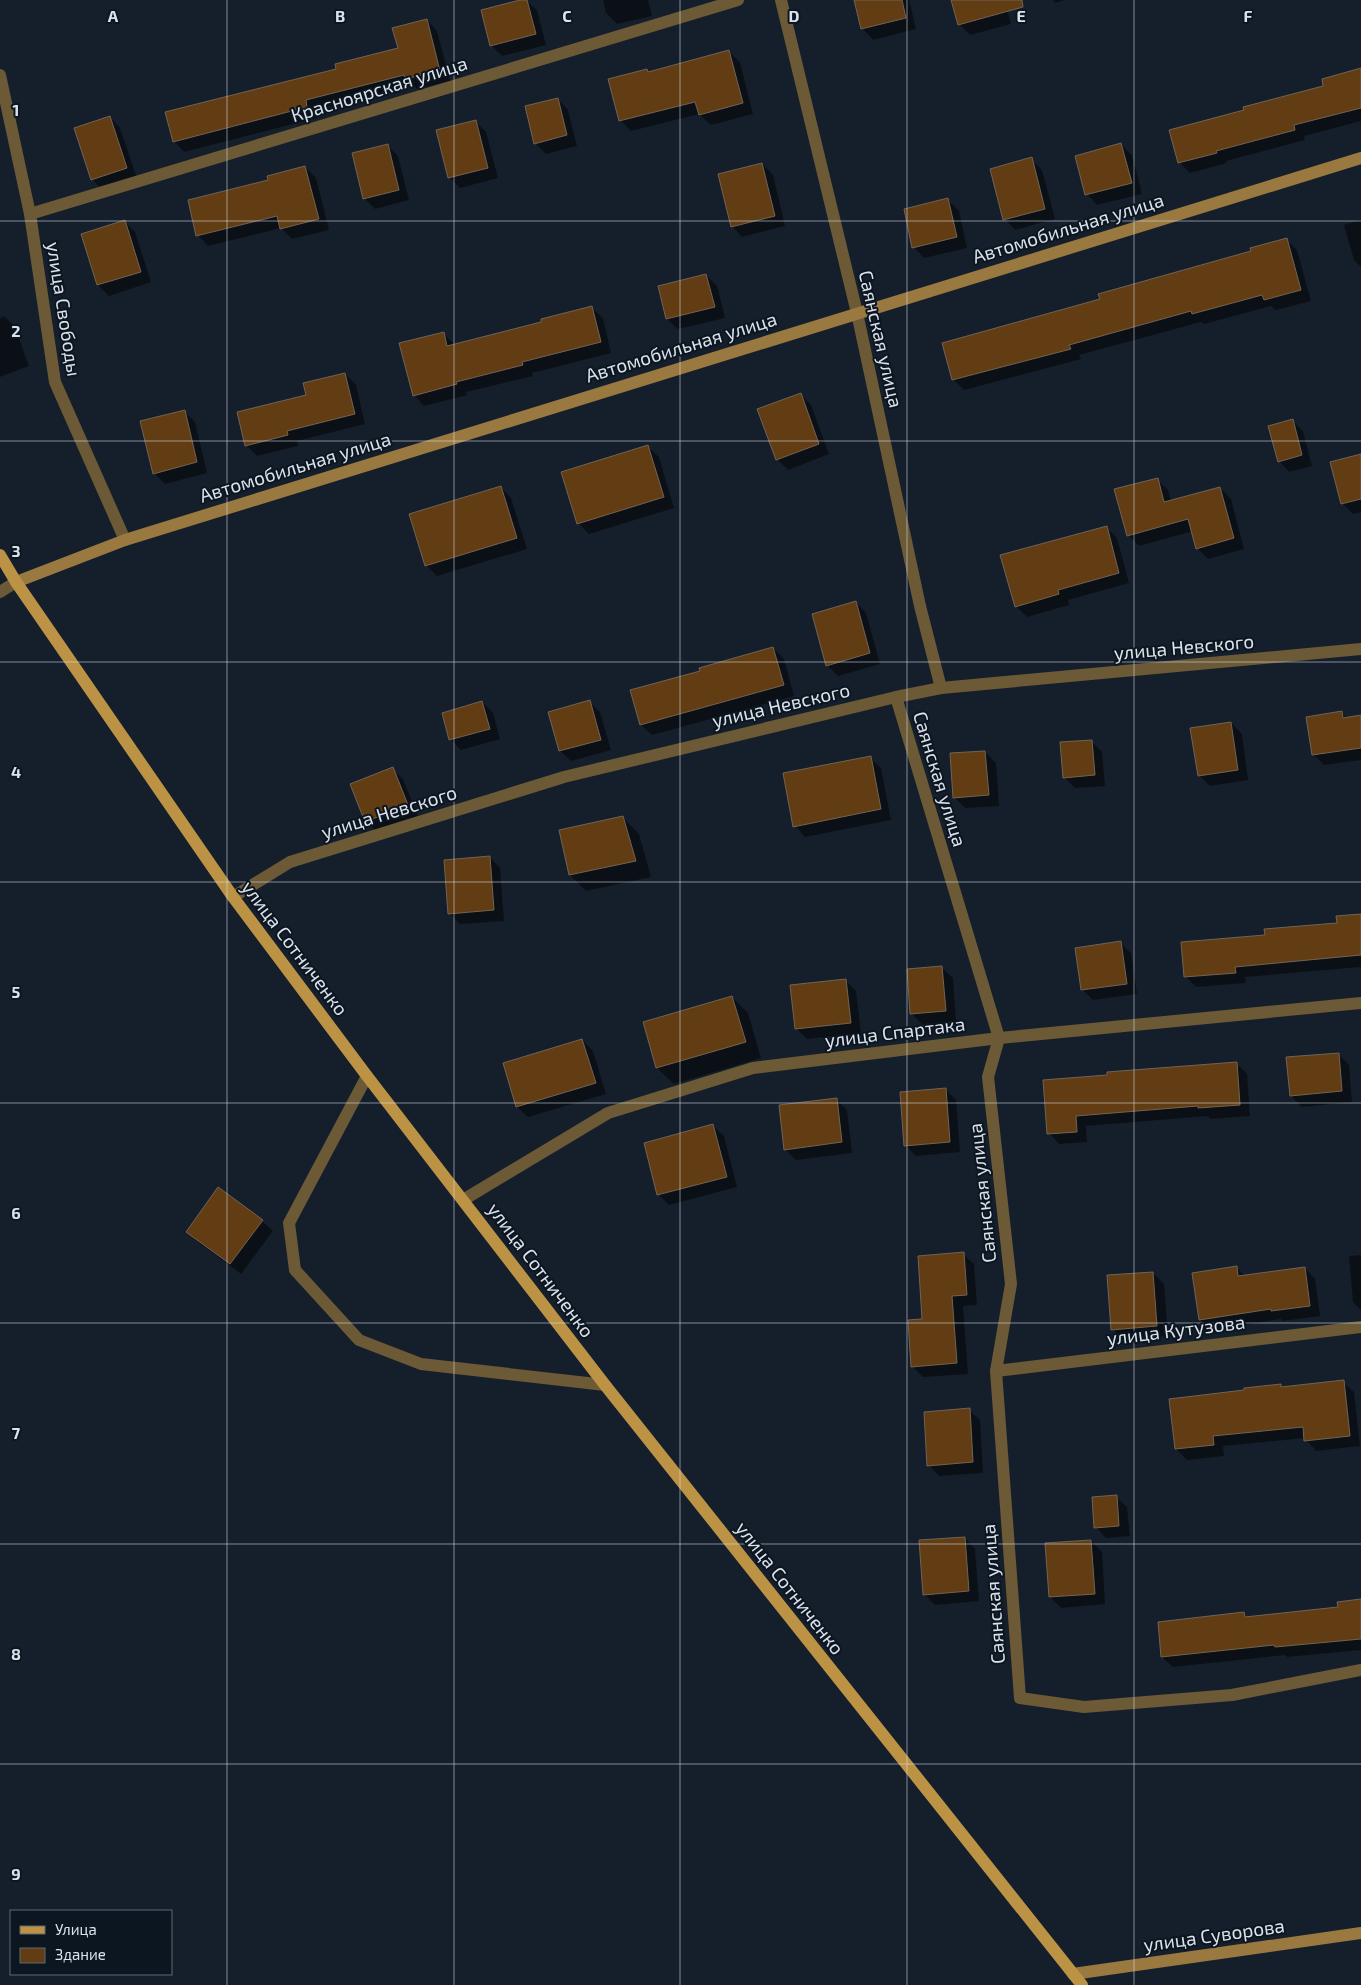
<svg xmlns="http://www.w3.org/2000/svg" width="1361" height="1985" font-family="'Exo 2',sans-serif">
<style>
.shadow{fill:#0007}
.building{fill:#623d13;stroke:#716355}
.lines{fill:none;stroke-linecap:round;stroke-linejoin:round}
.lane{stroke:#6c5936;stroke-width:12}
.street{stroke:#6c5936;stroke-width:12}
.secondary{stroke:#99793f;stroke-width:12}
.primary{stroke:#bc9345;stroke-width:12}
.grid{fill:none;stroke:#dbe2eb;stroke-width:1;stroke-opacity:0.55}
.labels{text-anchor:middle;stroke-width:4;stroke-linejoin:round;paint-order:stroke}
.street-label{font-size:19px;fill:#dbe2eb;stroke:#0c1621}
.grid-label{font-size:16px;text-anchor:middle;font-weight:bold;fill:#dbe2eb;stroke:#0c1621;stroke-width:4;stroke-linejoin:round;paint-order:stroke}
</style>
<rect width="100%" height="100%" fill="#151f2b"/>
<g class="shadow">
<path d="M 525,0 L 537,10 L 546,45 L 502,56 L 491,45 Z"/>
<path d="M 603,0 L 648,0 L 652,16 L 617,24 L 606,13 Z"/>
<path d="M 855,0 L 909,0 L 916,29 L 873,40 L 863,29 Z"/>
<path d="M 953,0 L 1005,0 L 1011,24 L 970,35 L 959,24 Z"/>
<path d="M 1053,0 L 1065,0 L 1055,3 Z"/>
<path d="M 427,20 L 437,31 L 450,81 L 417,89 L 413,85 L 316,110 L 317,118 L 184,152 L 174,141 L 337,69 L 399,49 Z"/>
<path d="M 729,52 L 740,62 L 753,114 L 711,125 L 699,114 L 631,131 L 620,120 L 647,70 L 650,73 Z"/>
<path d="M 1361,70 L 1361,121 L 1304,136 L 1305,140 L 1226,161 L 1227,163 L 1190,173 L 1179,162 L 1245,111 L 1325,86 Z"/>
<path d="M 558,99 L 568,110 L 577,146 L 546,154 L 535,143 Z"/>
<path d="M 110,117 L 120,128 L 137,178 L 103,190 L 92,179 Z"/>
<path d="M 476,122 L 486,132 L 498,178 L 460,188 L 449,177 Z"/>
<path d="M 387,145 L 398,156 L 409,200 L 375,209 L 364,198 Z"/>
<path d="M 1121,145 L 1132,155 L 1142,194 L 1097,205 L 1087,194 Z"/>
<path d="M 1031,159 L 1042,170 L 1055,219 L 1015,230 L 1005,219 Z"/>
<path d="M 762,164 L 773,175 L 785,226 L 742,237 L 732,226 Z"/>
<path d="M 305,167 L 316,178 L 329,230 L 292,239 L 281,228 L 208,246 L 198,235 Z"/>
<path d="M 948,200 L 959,211 L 967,248 L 924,258 L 914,247 Z"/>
<path d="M 1361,220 L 1361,267 L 1354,260 L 1344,225 Z"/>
<path d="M 124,221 L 135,232 L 151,282 L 109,296 L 98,285 Z"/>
<path d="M 1286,239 L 1297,250 L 1311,301 L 1276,310 L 1271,306 L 1204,324 L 1201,322 L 1079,355 L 1081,359 L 964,390 L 953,379 L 1101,300 L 1252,252 Z"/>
<path d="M 706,275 L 717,286 L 725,318 L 678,329 L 667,319 L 660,287 Z"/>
<path d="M 592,308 L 603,318 L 611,353 L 532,373 L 533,376 L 466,392 L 467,395 L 424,406 L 414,395 L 444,334 L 455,345 L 543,323 Z"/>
<path d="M 4,316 L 15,327 L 29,366 L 0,377 L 0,318 Z"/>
<path d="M 345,374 L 356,385 L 365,424 L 297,441 L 298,446 L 257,456 L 246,445 L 307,396 Z"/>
<path d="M 800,394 L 811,405 L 829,454 L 788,470 L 777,459 Z"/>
<path d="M 184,411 L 195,422 L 207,473 L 165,484 L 154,473 Z"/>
<path d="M 1292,420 L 1303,431 L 1312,466 L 1289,472 L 1279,461 Z"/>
<path d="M 648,447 L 659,457 L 674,508 L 589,534 L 578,523 Z"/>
<path d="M 1361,456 L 1361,512 L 1353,514 L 1343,504 L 1332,463 Z"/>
<path d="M 1157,479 L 1168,490 L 1171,501 L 1220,488 L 1231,499 L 1244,549 L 1208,559 L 1197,548 L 1193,531 L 1139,546 L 1128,535 Z"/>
<path d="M 501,487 L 511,498 L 527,549 L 437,576 L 426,565 Z"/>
<path d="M 1106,527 L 1117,538 L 1129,583 L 1068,600 L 1069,605 L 1027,617 L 1016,606 Z"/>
<path d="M 856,602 L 866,613 L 880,664 L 838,676 L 827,665 Z"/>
<path d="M 773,648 L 784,659 L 794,696 L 652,735 L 641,725 L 702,672 Z"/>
<path d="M 482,702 L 493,713 L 500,739 L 461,750 L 450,739 Z"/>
<path d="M 589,702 L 600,712 L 611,750 L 571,761 L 560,751 L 550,713 Z"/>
<path d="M 1342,713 L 1348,719 L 1361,717 L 1361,760 L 1324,765 L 1313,754 Z"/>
<path d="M 1231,723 L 1242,734 L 1248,780 L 1210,786 L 1199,775 Z"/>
<path d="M 1091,741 L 1102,752 L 1105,786 L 1075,788 L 1064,777 Z"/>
<path d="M 985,752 L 996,763 L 999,806 L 965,808 L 954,797 Z"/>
<path d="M 870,758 L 881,768 L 891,820 L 805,837 L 795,826 Z"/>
<path d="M 392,769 L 403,779 L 418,816 L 377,832 L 366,821 Z"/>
<path d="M 623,818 L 639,834 L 651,877 L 586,891 L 570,875 L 561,831 Z"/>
<path d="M 490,857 L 500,868 L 504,921 L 460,924 L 449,913 Z"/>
<path d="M 1361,915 L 1361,967 L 1245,977 L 1246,983 L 1196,987 L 1185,976 L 1266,936 L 1338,924 Z"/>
<path d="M 1120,943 L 1131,953 L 1137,994 L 1093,1000 L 1082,989 Z"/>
<path d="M 942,968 L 953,978 L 956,1021 L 922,1024 L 911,1013 Z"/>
<path d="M 845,980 L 856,991 L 861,1033 L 807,1039 L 796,1028 Z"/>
<path d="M 732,997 L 748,1013 L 761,1058 L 674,1084 L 657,1068 Z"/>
<path d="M 582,1040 L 593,1051 L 606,1094 L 528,1117 L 517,1107 L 504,1064 Z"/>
<path d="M 1338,1054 L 1349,1065 L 1352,1102 L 1302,1107 L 1291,1096 Z"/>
<path d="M 1236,1063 L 1247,1074 L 1250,1116 L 1210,1119 L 1208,1116 L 1086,1126 L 1087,1142 L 1059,1144 L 1049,1133 L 1045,1081 Z"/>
<path d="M 945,1089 L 956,1100 L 960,1152 L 916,1156 L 905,1145 Z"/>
<path d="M 836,1099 L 847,1110 L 852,1153 L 796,1160 L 785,1149 Z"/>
<path d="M 713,1126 L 724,1136 L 737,1187 L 669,1205 L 658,1194 Z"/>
<path d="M 262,1221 L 273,1231 L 241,1274 L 198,1242 L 187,1232 Z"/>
<path d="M 963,1254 L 974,1264 L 977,1305 L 963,1306 L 968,1374 L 923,1377 L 913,1367 L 924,1320 Z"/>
<path d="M 1361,1255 L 1361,1310 L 1353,1302 L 1349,1256 Z"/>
<path d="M 1236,1267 L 1245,1276 L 1305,1268 L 1315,1279 L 1320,1316 L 1283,1321 L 1281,1319 L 1211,1330 L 1200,1319 Z"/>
<path d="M 1153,1273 L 1164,1284 L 1168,1336 L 1123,1340 L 1113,1329 Z"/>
<path d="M 1343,1382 L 1354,1392 L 1360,1446 L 1316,1451 L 1305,1438 L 1223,1446 L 1224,1456 L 1187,1460 L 1176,1449 L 1280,1385 L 1283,1388 Z"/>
<path d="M 969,1410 L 980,1420 L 983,1473 L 939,1476 L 929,1465 Z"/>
<path d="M 1116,1497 L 1127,1507 L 1130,1536 L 1106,1538 L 1096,1527 Z"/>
<path d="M 965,1538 L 975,1549 L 979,1601 L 935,1605 L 924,1594 Z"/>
<path d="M 1091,1541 L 1102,1552 L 1105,1604 L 1061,1608 L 1050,1597 Z"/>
<path d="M 1361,1601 L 1361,1650 L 1287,1657 L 1285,1655 L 1173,1667 L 1162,1657 L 1244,1614 L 1248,1618 L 1339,1608 Z"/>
</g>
<g class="building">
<path d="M 520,0 L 527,0 L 536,34 L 490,46 L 481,10 Z"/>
<path d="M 854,0 L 902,0 L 906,18 L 861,29 Z"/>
<path d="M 951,0 L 1022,0 L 1023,7 L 958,25 Z"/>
<path d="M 427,19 L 440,71 L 405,79 L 404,75 L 306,100 L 307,107 L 173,142 L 165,112 L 336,69 L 335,64 L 398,48 L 392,28 Z"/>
<path d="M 729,50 L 743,103 L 699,115 L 695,102 L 619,121 L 608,79 L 647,69 L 648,72 Z"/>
<path d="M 1361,68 L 1361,108 L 1294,125 L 1295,130 L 1216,151 L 1217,153 L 1178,163 L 1169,130 L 1244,110 L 1243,107 L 1323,86 L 1322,79 Z"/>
<path d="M 558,98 L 567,135 L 534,144 L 525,106 Z"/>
<path d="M 110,116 L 127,168 L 91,180 L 74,128 Z"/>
<path d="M 476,120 L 488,168 L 448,178 L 436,130 Z"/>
<path d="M 1121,143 L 1132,183 L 1085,195 L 1075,156 Z"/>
<path d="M 388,144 L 399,190 L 363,199 L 352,153 Z"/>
<path d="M 1032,157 L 1045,209 L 1003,220 L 990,169 Z"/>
<path d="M 762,163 L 775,216 L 731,227 L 718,174 Z"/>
<path d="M 305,166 L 319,219 L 280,229 L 277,216 L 196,236 L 188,200 L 268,180 L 267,176 Z"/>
<path d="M 948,198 L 957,237 L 912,248 L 904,209 Z"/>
<path d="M 125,220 L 141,272 L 97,285 L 81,234 Z"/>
<path d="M 1287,238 L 1301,290 L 1264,300 L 1262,295 L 1192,314 L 1191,311 L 1069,345 L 1071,349 L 952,380 L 942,343 L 1100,299 L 1098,294 L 1251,251 L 1250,248 Z"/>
<path d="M 706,274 L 715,307 L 666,319 L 658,286 Z"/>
<path d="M 592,306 L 601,342 L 522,362 L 523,365 L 456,382 L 457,384 L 413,396 L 399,343 L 444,332 L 447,346 L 541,322 L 541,319 Z"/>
<path d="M 345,373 L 355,414 L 287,431 L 288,435 L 245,446 L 237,412 L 306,395 L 303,383 Z"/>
<path d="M 801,393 L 819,444 L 776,460 L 757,409 Z"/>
<path d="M 185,410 L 197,462 L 153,474 L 140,421 Z"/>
<path d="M 1293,419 L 1302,455 L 1278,462 L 1268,426 Z"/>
<path d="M 648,445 L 664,497 L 577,524 L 561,472 Z"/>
<path d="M 1361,454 L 1361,499 L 1341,504 L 1330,462 Z"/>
<path d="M 1158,478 L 1164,502 L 1220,487 L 1234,538 L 1196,549 L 1188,519 L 1127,536 L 1114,489 Z"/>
<path d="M 501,486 L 517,538 L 425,566 L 409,514 Z"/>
<path d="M 1107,526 L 1119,573 L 1058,590 L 1059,594 L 1015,607 L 1000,555 Z"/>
<path d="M 856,601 L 870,653 L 826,666 L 812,614 Z"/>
<path d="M 773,647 L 784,685 L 640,725 L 630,690 L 700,671 L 699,668 Z"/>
<path d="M 590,700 L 601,740 L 559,751 L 548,712 Z"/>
<path d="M 482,701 L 490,729 L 449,740 L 442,713 Z"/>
<path d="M 1342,711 L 1343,718 L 1361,715 L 1361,748 L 1312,755 L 1306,717 Z"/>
<path d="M 1231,722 L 1238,770 L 1198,776 L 1190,728 Z"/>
<path d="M 1092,740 L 1095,775 L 1063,778 L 1060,742 Z"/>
<path d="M 985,751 L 989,795 L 953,798 L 950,753 Z"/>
<path d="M 871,756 L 881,809 L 793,827 L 783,773 Z"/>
<path d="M 393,767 L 408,805 L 365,822 L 350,784 Z"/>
<path d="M 623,816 L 636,861 L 569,875 L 559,830 Z"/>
<path d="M 490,856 L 494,910 L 448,914 L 444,860 Z"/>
<path d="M 1361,914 L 1361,955 L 1235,967 L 1236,973 L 1184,977 L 1181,942 L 1265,935 L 1264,929 L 1337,923 L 1336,916 Z"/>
<path d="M 1121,941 L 1127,984 L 1081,990 L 1075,948 Z"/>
<path d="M 942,966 L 946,1011 L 910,1014 L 907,969 Z"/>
<path d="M 846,979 L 851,1023 L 795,1029 L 790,985 Z"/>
<path d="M 732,996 L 746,1042 L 656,1068 L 643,1022 Z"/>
<path d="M 582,1039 L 596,1083 L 516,1107 L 503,1063 Z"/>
<path d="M 1339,1053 L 1342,1091 L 1290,1096 L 1286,1057 Z"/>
<path d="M 1237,1062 L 1240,1105 L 1198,1108 L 1198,1106 L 1076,1116 L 1077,1132 L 1047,1134 L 1043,1080 L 1107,1075 L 1107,1072 Z"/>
<path d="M 946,1088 L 950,1142 L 904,1146 L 900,1092 Z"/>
<path d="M 837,1098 L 842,1142 L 784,1150 L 779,1105 Z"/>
<path d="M 713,1124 L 727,1177 L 657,1195 L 644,1143 Z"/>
<path d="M 218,1187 L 263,1220 L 230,1264 L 186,1232 Z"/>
<path d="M 964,1252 L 967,1295 L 952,1296 L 957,1363 L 911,1367 L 908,1320 L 922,1319 L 918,1256 Z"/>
<path d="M 1237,1266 L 1238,1276 L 1305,1267 L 1310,1306 L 1271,1311 L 1271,1309 L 1199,1320 L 1192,1273 Z"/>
<path d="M 1153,1272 L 1157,1326 L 1111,1330 L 1107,1275 Z"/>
<path d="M 1344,1380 L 1350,1436 L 1304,1441 L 1303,1427 L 1213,1436 L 1214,1445 L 1175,1449 L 1169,1399 L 1244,1390 L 1244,1388 L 1281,1384 L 1281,1387 Z"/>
<path d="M 970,1408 L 973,1462 L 927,1466 L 924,1412 Z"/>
<path d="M 1117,1495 L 1119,1526 L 1094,1528 L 1092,1497 Z"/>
<path d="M 965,1537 L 969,1591 L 923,1595 L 919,1540 Z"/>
<path d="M 1091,1540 L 1095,1594 L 1049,1597 L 1045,1543 Z"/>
<path d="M 1361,1599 L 1361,1639 L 1275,1647 L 1274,1645 L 1161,1657 L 1158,1622 L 1244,1612 L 1245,1617 L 1338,1607 L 1337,1602 Z"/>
</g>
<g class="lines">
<path class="lane" d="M 367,1076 L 289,1223 L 295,1270 L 359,1340 L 421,1364 L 605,1385"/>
<g class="street">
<path d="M 781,0 L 857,313 L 920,606 L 941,688"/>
<path d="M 0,75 L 30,214 L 55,382 L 125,540"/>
<path d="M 30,214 L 738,0"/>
<path d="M 0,592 L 16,582"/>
<path d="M 896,697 L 999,1038 L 988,1077 L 1011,1284 L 996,1371 L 1020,1698 L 1084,1707 L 1232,1695 L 1361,1670"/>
<path d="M 233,897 L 290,862 L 564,777 L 896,697 L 941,688 L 1361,649"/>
<path d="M 463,1200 L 608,1113 L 753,1068 L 999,1038 L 1361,1003"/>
<path d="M 996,1371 L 1361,1327"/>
</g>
<g class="secondary">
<path d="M 16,582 L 125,540 L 1361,158"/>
<path d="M 1073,1974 L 1361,1933"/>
</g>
<path class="primary" d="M 0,555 L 16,582 L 233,897 L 367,1076 L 605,1385 L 1082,1985"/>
</g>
<path class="grid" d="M 227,0 L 227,1985M 454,0 L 454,1985M 680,0 L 680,1985M 907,0 L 907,1985M 1134,0 L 1134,1985M 0,221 L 1361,221M 0,441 L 1361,441M 0,662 L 1361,662M 0,882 L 1361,882M 0,1103 L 1361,1103M 0,1323 L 1361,1323M 0,1544 L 1361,1544M 0,1764 L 1361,1764"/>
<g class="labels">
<g class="street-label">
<text transform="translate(379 89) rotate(-17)" y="7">Красноярская улица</text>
<text transform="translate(1068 228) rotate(-17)" y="7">Автомобильная улица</text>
<text transform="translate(64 309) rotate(81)" y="7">улица Свободы</text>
<text transform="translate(881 339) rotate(77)" y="7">Саянская улица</text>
<text transform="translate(681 347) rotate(-17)" y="7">Автомобильная улица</text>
<text transform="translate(295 467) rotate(-17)" y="7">Автомобильная улица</text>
<text transform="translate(1184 647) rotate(-5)" y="7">улица Невского</text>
<text transform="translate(781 705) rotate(-13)" y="7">улица Невского</text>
<text transform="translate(940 779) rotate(73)" y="7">Саянская улица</text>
<text transform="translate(389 812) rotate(-17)" y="7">улица Невского</text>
<text transform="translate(295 948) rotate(53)" y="7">улица Сотниченко</text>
<text transform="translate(895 1032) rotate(-7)" y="7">улица Спартака</text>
<text transform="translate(982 1193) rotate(-96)" y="7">Саянская улица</text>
<text transform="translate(541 1270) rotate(53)" y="7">улица Сотниченко</text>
<text transform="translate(1176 1330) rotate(-7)" y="7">улица Кутузова</text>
<text transform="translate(790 1588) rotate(52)" y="7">улица Сотниченко</text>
<text transform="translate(993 1594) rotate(-94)" y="7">Саянская улица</text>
<text transform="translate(1214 1935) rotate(-8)" y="7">улица Суворова</text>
</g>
</g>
<g class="grid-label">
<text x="113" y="22">A</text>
<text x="340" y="22">B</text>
<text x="567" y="22">C</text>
<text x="794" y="22">D</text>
<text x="1021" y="22">E</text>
<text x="1248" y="22">F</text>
<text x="16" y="116">1</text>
<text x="16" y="337">2</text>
<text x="16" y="557">3</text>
<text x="16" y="778">4</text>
<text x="16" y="998">5</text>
<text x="16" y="1219">6</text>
<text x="16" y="1439">7</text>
<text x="16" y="1660">8</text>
<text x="16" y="1880">9</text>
</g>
<rect x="10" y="1910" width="162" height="65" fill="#0c1621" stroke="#5f6872"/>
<rect x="20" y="1926" width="25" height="8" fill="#bc9345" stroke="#5f6872"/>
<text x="55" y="1935" font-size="15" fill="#dbe2eb">Улица</text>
<rect x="20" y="1948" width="25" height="15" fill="#623d13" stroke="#5f6872"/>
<text x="55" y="1960" font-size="15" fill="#dbe2eb">Здание</text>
</svg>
